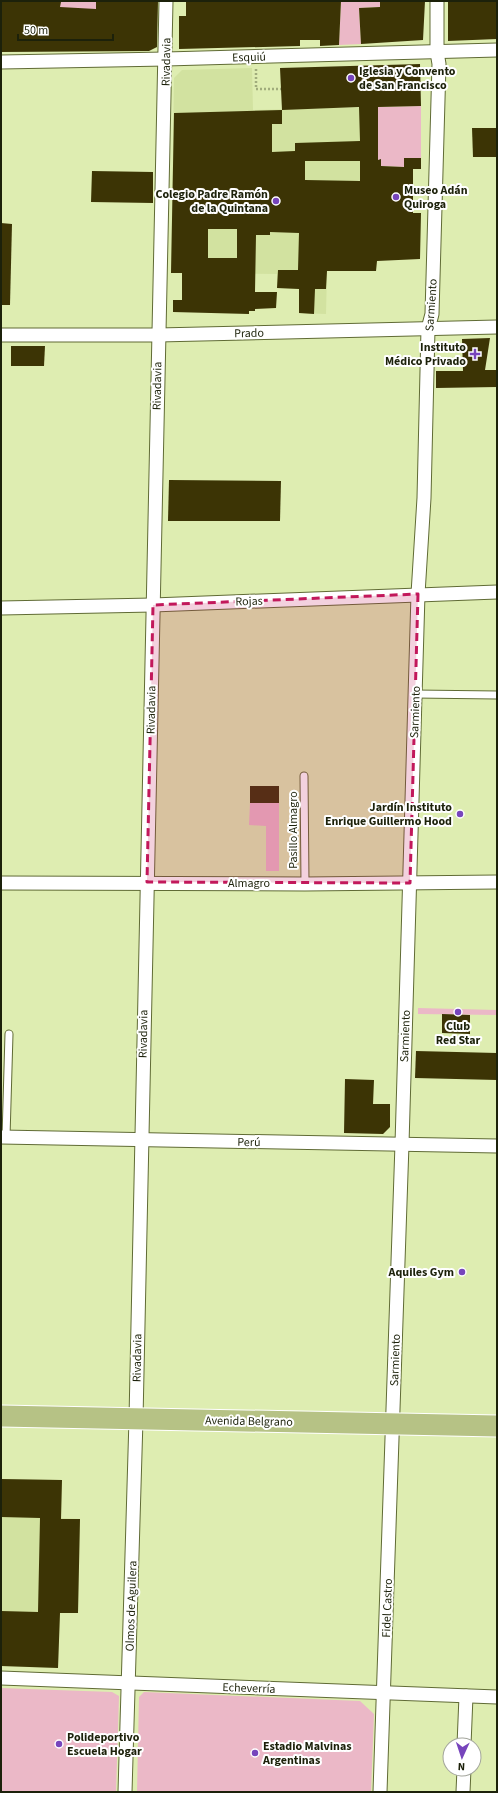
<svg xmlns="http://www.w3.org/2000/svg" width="498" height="1793" font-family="'Source Sans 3',sans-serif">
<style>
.built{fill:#d2e2a0}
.green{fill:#ebb8c7}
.building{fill:#3c3405;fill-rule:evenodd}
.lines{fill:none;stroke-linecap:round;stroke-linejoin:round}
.service-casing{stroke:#606b35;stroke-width:9}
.minor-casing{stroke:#606b35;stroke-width:15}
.primary-casing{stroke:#fff;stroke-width:23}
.path{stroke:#a0ac7c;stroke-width:2.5;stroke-dasharray:2 2;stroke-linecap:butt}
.service{stroke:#fff;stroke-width:7}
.minor{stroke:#fff;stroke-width:13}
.primary{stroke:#b6c285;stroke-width:21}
.marked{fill:#c2185b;fill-opacity:0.2;stroke:#c2185b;stroke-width:3;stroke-dasharray:8 5;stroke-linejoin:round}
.poi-dot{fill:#7745bc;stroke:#fff;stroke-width:1.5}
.labels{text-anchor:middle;stroke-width:4;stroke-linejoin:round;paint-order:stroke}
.street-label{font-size:12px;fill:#1c210a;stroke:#fff}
.poi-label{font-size:12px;font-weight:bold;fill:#1c210a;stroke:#fff;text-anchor:start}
</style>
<rect width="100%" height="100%" fill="#deedb1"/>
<g class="built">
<path d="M 252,68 L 253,110 L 378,107 L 378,159 L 381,159 L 376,271 L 327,271 L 326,314 L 299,313 L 299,289 L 277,288 L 277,274 L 171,273 L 174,78 L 182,70 Z"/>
<path d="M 1,1432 L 1,1479 L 62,1480 L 61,1518 L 80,1519 L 78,1613 L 60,1613 L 58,1668 L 1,1666 Z"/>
</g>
<g class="green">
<path d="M 23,1 L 96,1 L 96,9 L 21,22 Z"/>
<path d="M 341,1 L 380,1 L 380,7 L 359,8 L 361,44 L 339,45 Z"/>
<path d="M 421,106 L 421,158 L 404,158 L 404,167 L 381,166 L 381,160 L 378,160 L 378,107 Z"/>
<path d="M 250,803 L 279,803 L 279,871 L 266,871 L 266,826 L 249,825 Z"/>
<path d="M 418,1008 L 497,1010 L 497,1015 L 418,1014 Z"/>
<path d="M 1,1688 L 112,1692 L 119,1696 L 116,1792 L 1,1792 Z"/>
<path d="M 144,1692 L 360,1701 L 374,1714 L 371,1792 L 137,1792 L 139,1697 Z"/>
</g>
<g class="building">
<path d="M 1,1 L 61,2 L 60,7 L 96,9 L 96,1 L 158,1 L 157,47 L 149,51 L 1,52 Z"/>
<path d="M 186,1 L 341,1 L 339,45 L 320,46 L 320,40 L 300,40 L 300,46 L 179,49 L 179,16 L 186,16 Z"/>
<path d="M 380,1 L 425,1 L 423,40 L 361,44 L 359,8 L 380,7 Z"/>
<path d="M 448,1 L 497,1 L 497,39 L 448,41 Z"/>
<path d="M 420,64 L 421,106 L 378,107 L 378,160 L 381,159 L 381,166 L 404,167 L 404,158 L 421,158 L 421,169 L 413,169 L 413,213 L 421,213 L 420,259 L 377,261 L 376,271 L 327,271 L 326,289 L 315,289 L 314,314 L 299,313 L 299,289 L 277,288 L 278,270 L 298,270 L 299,233 L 270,232 L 270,235 L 256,235 L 255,292 L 277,292 L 276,308 L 255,309 L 255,311 L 249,311 L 249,314 L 173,312 L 173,300 L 182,300 L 182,273 L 171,273 L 174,113 L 282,110 L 280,68 ZM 359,107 L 360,141 L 295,143 L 295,151 L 272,152 L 272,124 L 282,124 L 282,110 ZM 305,161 L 360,161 L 360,181 L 305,180 ZM 208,229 L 237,229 L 237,258 L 208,258 Z"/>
<path d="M 472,128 L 497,128 L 497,157 L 473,157 Z"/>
<path d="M 92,171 L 153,172 L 153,203 L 91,202 Z"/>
<path d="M 1,223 L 12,224 L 10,305 L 1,305 Z"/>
<path d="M 490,338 L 485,370 L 497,370 L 497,387 L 436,388 L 436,371 L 463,371 L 462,339 Z"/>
<path d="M 11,346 L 45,346 L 44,366 L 11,366 Z"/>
<path d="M 169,480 L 281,481 L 280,521 L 168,521 Z"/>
<rect x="250" y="786" width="29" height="17"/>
<path d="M 442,1014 L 470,1015 L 470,1034 L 442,1033 Z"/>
<path d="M 416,1051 L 497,1053 L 497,1080 L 415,1078 Z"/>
<path d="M 345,1079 L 374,1080 L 373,1104 L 390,1104 L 390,1127 L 383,1134 L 344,1133 Z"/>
<path d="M 1,1479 L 62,1480 L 61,1519 L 80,1519 L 78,1613 L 60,1613 L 58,1668 L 1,1666 L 1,1611 L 38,1612 L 40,1518 L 1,1517 Z"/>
</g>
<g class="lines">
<defs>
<g id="service">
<path d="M 415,694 L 497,695"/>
<path d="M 304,776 L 305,884"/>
<path d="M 6,1137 L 9,1034"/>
</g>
<g id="minor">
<path d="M 1,62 L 166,59 L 497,50"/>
<path d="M 1,335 L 158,335 L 497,327"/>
<path d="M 1,608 L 153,605 L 497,592"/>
<path d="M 1,883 L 305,884 L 497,882"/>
<path d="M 1,1137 L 497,1146"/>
<path d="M 1,1678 L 497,1697"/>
<path d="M 464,1745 L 466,1696"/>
<path d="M 125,1792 L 136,1419 L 166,1"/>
<path d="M 380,1792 L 402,1144 L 418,594 L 424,498 L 428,329 L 432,314 L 439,64 L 437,52 L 437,1"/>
<path d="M 463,1792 L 464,1769"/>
</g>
<path id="primary" d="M 1,1416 L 497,1426"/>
</defs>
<use href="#service" class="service-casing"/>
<use href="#minor" class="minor-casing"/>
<use href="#primary" class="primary-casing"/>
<path class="path" d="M 256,69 L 256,89 L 281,89"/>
<use href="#service" class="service"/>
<use href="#minor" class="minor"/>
<use href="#primary" class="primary"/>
</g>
<path class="marked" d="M 418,594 L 410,883 L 147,882 L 153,605 Z"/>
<g class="poi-dot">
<circle cx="351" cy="78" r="4"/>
<circle cx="396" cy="197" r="4"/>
<circle cx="276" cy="201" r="4"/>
<path d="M473 348h4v4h4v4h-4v4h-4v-4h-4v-4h4z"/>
<circle cx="460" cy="814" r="4"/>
<circle cx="458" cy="1012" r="4"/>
<circle cx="462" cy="1272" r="4"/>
<circle cx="59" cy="1744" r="4"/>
<circle cx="255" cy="1753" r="4"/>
</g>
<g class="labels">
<g class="street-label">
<text transform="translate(249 57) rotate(-2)" y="4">Esquiú</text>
<text transform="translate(166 62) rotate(-89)" y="4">Rivadavia</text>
<text transform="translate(431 305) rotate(-86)" y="4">Sarmiento</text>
<text transform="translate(249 333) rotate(-1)" y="4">Prado</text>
<text transform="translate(157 386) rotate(-89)" y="4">Rivadavia</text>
<text transform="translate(249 601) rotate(-2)" y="4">Rojas</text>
<text transform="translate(151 710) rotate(-89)" y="4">Rivadavia</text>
<text transform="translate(415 712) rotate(-88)" y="4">Sarmiento</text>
<text transform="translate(293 830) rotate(-90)" y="4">Pasillo Almagro</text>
<text x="249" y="887">Almagro</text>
<text transform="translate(143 1034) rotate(-89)" y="4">Rivadavia</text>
<text transform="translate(405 1036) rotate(-88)" y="4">Sarmiento</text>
<text transform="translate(249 1142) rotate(1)" y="4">Perú</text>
<text transform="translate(137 1358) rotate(-89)" y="4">Rivadavia</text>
<text transform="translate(395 1360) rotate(-88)" y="4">Sarmiento</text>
<text transform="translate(249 1421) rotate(1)" y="4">Avenida Belgrano</text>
<text transform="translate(131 1606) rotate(-88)" y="4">Olmos de Aguilera</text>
<text transform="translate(387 1608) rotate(-88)" y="4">Fidel Castro</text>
<text transform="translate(249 1688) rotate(2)" y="4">Echeverría</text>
</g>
<g class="poi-label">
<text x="359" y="75">Iglesia y Convento<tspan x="359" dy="14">de San Francisco</tspan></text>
<text x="404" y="194">Museo Adán<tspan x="404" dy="14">Quiroga</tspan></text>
<text x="268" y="198" text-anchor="end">Colegio Padre Ramón<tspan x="268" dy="14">de la Quintana</tspan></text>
<text x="466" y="351" text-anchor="end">Instituto<tspan x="466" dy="14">Médico Privado</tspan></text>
<text x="452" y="811" text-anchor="end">Jardín Instituto<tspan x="452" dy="14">Enrique Guillermo Hood</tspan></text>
<text x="458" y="1030" text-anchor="middle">Club<tspan x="458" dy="14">Red Star</tspan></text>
<text x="454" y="1276" text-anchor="end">Aquiles Gym</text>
<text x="67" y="1741">Polideportivo<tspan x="67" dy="14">Escuela Hogar</tspan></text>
<text x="263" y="1750">Estadio Malvinas<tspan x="263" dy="14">Argentinas</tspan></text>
</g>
</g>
<rect width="498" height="1793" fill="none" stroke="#1c210a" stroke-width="4"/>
<g transform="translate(462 1757) rotate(183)"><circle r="19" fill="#ffffff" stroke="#a4a69d"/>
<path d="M0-3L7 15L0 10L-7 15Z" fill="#7745bc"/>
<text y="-6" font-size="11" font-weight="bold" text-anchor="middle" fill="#1c210a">N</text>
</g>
<path d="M18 34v6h95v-6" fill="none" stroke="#1c210a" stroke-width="2"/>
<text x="24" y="34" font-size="12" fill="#1c210a" stroke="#ffffff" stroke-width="3" paint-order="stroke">50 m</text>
</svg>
